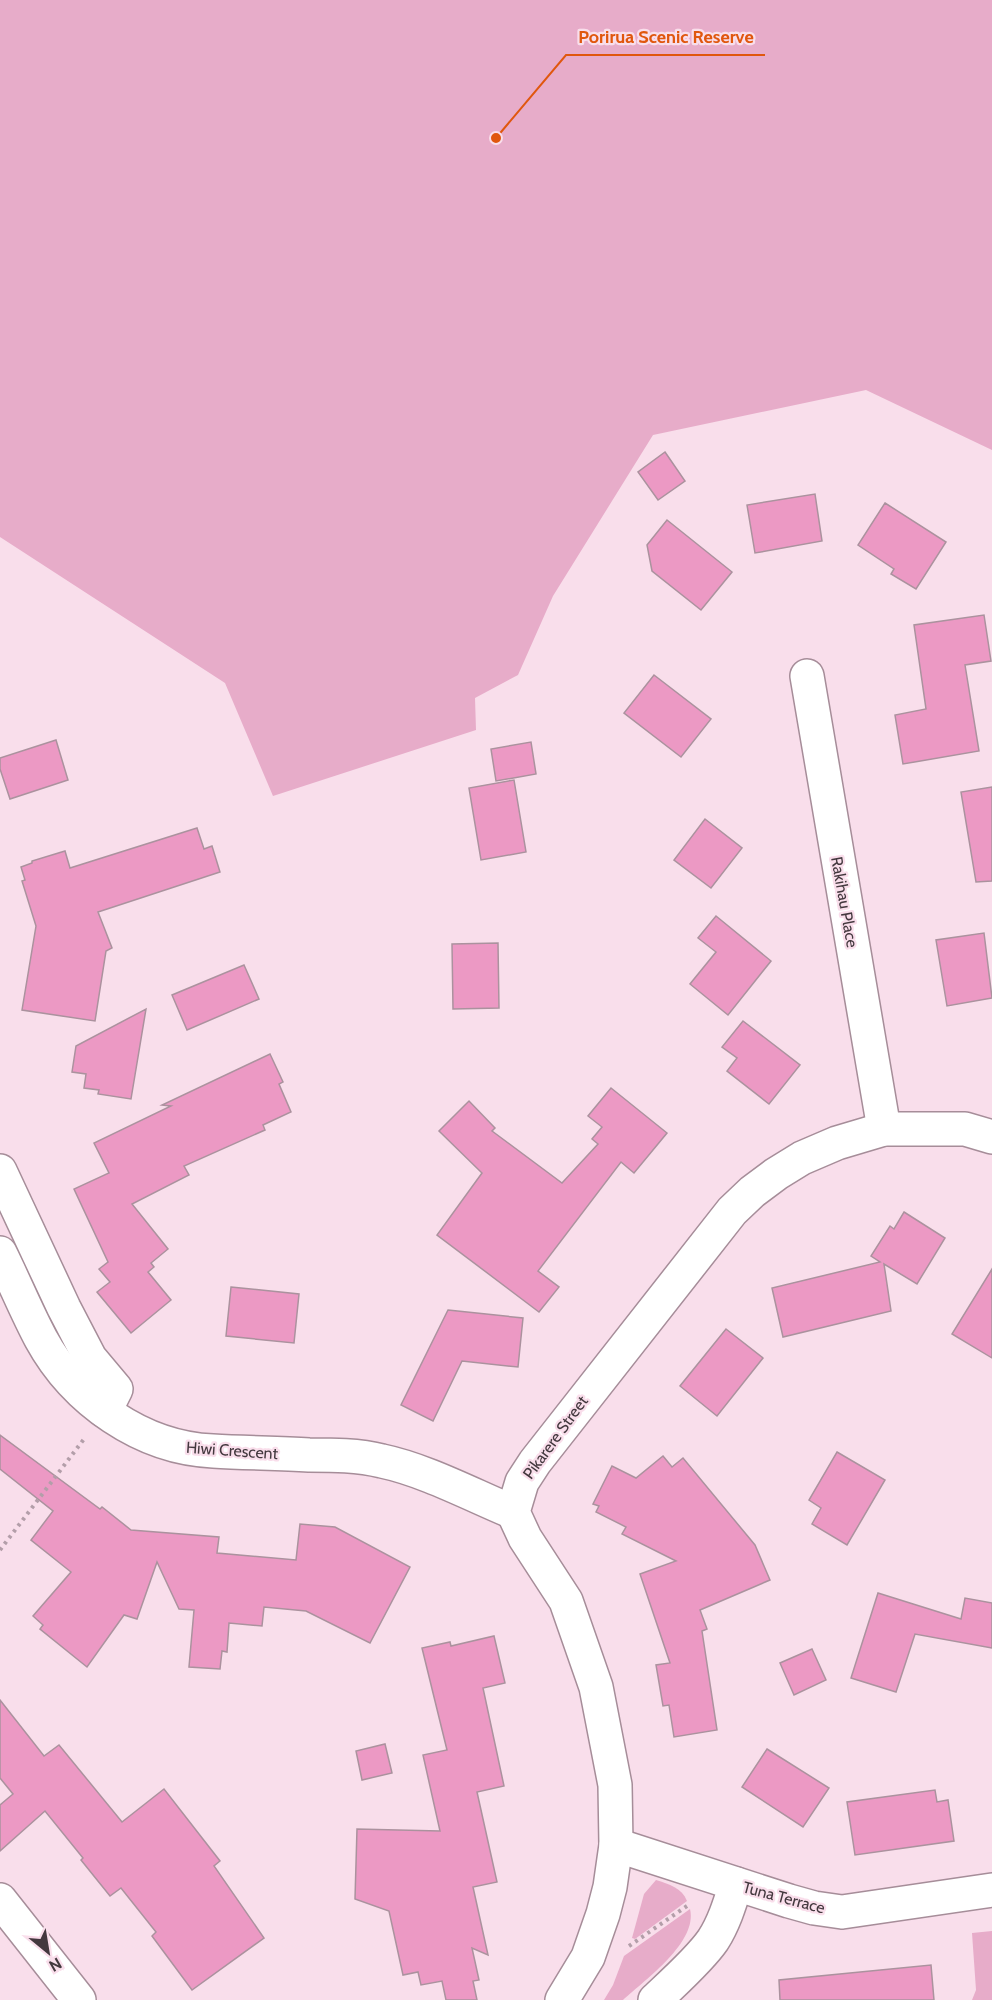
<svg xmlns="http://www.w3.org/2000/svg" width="992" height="2000" font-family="Cabin,sans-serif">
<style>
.green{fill:#e7acc9}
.building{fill:#ec99c4;stroke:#ab929e;stroke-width:1.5}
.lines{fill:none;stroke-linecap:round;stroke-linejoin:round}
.minor-casing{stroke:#a68d99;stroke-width:36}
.path{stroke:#b39ea9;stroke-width:4;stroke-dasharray:3 4.5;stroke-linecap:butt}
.minor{stroke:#fff;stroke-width:33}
.labels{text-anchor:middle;stroke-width:4.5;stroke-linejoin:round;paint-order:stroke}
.street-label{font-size:16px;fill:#43383e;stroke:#f9deeb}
.leader{fill:none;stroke:#e0570e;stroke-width:2}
.callout-dot{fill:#e0570e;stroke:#f9deeb;stroke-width:2}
.callout-label{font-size:18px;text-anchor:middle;font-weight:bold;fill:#e0570e;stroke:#f9deeb;stroke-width:4.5;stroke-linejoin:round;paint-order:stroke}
</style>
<rect width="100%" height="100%" fill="#f9deeb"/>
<g class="green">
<path d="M 0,0 L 992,0 L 992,450 L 866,390 L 653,435 L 553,596 L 518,675 L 475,698 L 476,730 L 273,796 L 225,683 L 0,537 Z"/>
<path d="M 656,1880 C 669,1884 682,1888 687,1901 L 635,1939 L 632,1938 L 644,1894 Z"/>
<path d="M 690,1909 C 698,1942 646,1979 623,2000 L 604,2000 L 613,1985 L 624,1956 Z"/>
<path d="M 992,1931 L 992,2000 L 972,2000 L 976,1990 L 972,1933 Z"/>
</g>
<g class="building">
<path d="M 665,452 L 685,481 L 658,500 L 638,472 Z"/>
<path d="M 815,494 L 822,541 L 755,553 L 747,505 Z"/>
<path d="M 885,503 L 946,542 L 916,589 L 891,574 L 894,569 L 858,545 Z"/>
<path d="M 667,520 L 732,572 L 701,610 L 652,571 L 647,545 Z"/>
<path d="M 984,615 L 991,661 L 965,665 L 979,751 L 903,764 L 895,715 L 926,709 L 914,625 Z"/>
<path d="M 654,675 L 711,719 L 681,757 L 624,713 Z"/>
<path d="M 56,740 L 68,780 L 10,799 L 0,769 L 0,758 Z"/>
<path d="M 531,742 L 536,774 L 496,781 L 491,749 Z"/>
<path d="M 514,780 L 526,852 L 481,860 L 469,788 Z"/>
<path d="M 992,787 L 992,881 L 976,882 L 961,792 Z"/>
<path d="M 705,819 L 742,848 L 711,888 L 674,860 Z"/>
<path d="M 197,828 L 204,849 L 212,846 L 220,872 L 98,912 L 112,948 L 106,951 L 95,1021 L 22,1010 L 36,926 L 22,881 L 25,880 L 21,867 L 32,863 L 32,861 L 65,851 L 70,868 Z"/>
<path d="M 716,916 L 771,961 L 728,1015 L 690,984 L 716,952 L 698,938 Z"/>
<path d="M 984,933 L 992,998 L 947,1006 L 936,940 Z"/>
<path d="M 498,943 L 499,1008 L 453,1009 L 452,944 Z"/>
<path d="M 244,965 L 259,999 L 187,1030 L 172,995 Z"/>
<path d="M 146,1009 L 131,1099 L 98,1094 L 99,1090 L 84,1088 L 86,1074 L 72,1072 L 76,1046 Z"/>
<path d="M 743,1021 L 800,1065 L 769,1104 L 727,1071 L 737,1058 L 722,1047 Z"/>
<path d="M 270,1054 L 283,1082 L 279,1084 L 291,1112 L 263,1125 L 265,1130 L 184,1166 L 189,1175 L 132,1204 L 168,1249 L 151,1263 L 154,1267 L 148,1272 L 171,1300 L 131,1333 L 97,1292 L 110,1282 L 99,1269 L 108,1262 L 74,1189 L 109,1173 L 94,1143 L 171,1106 L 162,1105 Z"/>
<path d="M 611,1088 L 667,1133 L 634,1173 L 621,1162 L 538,1271 L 559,1287 L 539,1312 L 437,1235 L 482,1173 L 439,1131 L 469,1101 L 495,1128 L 492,1131 L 562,1183 L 598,1144 L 592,1139 L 602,1127 L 588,1116 Z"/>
<path d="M 904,1212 L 945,1238 L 917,1284 L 884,1264 L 891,1311 L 783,1337 L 772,1288 L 880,1262 L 871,1256 L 890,1226 L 894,1229 Z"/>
<path d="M 992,1269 L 992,1358 L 952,1334 Z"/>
<path d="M 231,1287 L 299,1294 L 294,1343 L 226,1336 Z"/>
<path d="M 448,1310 L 523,1318 L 518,1367 L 462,1361 L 433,1421 L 401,1405 Z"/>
<path d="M 726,1329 L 763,1358 L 717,1416 L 680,1386 Z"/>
<path d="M 0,1435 L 100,1509 L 102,1507 L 131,1530 L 219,1537 L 217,1553 L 296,1560 L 300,1524 L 335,1527 L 410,1567 L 370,1643 L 306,1611 L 264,1607 L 262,1626 L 229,1623 L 227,1652 L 222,1651 L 220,1669 L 189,1667 L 194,1610 L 179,1609 L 157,1562 L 137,1619 L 124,1615 L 87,1667 L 40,1629 L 43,1625 L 33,1616 L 71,1572 L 31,1540 L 53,1511 L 0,1469 Z"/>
<path d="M 837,1452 L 885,1480 L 847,1545 L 812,1524 L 821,1508 L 809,1500 Z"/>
<path d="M 663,1456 L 672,1467 L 683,1458 L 755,1545 L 770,1580 L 700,1610 L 707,1629 L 702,1631 L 717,1730 L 674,1737 L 669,1705 L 663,1706 L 656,1665 L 670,1663 L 640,1574 L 676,1561 L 622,1534 L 626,1527 L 596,1512 L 599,1506 L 593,1504 L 612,1466 L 636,1478 Z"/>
<path d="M 878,1593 L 961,1619 L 965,1598 L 992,1603 L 992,1648 L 915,1634 L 896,1692 L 851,1678 Z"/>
<path d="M 494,1636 L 505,1683 L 483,1688 L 504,1786 L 477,1792 L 497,1882 L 473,1887 L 488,1955 L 472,1948 L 479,1980 L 473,1981 L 477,2000 L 446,2000 L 442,1981 L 421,1985 L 418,1972 L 403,1975 L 389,1911 L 355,1899 L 357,1829 L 440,1831 L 423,1755 L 447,1750 L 422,1648 L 450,1642 L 451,1646 Z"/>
<path d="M 812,1649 L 826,1680 L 794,1695 L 780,1663 Z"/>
<path d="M 0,1700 L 44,1756 L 59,1745 L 122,1822 L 164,1789 L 220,1861 L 214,1866 L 264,1938 L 192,1990 L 152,1936 L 156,1932 L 121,1888 L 110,1896 L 81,1860 L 83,1858 L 45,1811 L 0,1851 L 0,1805 L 13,1794 L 0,1778 Z"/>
<path d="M 385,1744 L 392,1773 L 362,1780 L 356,1751 Z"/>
<path d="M 767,1749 L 829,1788 L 803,1827 L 742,1787 Z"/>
<path d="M 935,1790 L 937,1802 L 948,1800 L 954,1841 L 855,1855 L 847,1802 Z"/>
<path d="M 931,1965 L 934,2000 L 780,2000 L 779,1980 Z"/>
</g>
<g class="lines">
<defs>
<g id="minor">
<path d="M 807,676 L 884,1129"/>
<path d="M 0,1171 L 64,1308 L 90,1358 L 116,1389 L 105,1411"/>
<path d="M 0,1253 C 14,1281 26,1311 41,1339 C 75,1401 142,1448 213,1451 C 245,1453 277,1453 309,1455 C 333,1455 358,1455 382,1461 C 425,1470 472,1495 513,1512"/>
<path d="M 616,1845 L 789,1901 L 814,1908 L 842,1912 L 992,1890"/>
<path d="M 0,1900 L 79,2000"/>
<path d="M 562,2000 L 588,1957 L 603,1914 L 610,1887 L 616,1845 L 615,1785 L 596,1687 L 566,1601 L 525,1538 L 513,1512 L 522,1482 L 535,1462 L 732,1211 L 752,1192 L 776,1174 L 802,1158 L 837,1143 L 884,1129 L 965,1129 L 992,1137"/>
<path d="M 655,2000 C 672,1984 700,1959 713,1940 C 724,1923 730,1903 736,1884"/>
</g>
</defs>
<use href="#minor" class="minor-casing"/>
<g class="path">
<path d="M 0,1550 L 84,1439"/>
<path d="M 629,1946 L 687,1906"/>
</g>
<use href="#minor" class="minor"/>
</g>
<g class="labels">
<g class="street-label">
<text transform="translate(845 902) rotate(80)" y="6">Rakihau Place</text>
<text transform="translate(555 1437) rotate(-54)" y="6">Pikarere Street</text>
<text transform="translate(232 1450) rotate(4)" y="6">Hiwi Crescent</text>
<text transform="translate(784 1897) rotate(15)" y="6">Tuna Terrace</text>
</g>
</g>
<path class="leader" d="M496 138L566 55H765"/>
<circle class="callout-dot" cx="496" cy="138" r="6"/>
<g class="callout-label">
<text x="666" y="43">Porirua Scenic Reserve</text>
</g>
<g transform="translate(48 1952) rotate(150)" stroke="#f9deeb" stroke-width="4.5" paint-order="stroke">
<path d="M0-4.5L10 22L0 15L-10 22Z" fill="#43383e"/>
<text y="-9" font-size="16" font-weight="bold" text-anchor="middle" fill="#43383e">N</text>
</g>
</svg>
